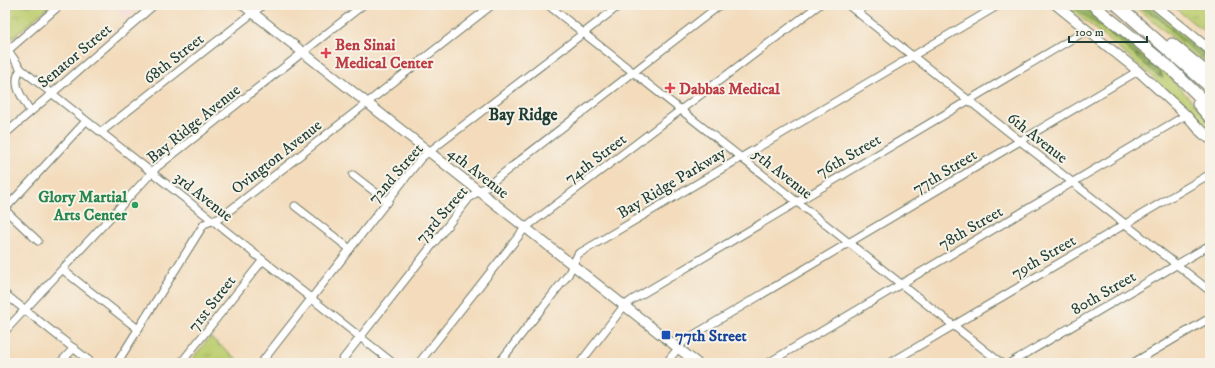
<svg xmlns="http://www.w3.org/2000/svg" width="1215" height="368" font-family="'IM FELL DW Pica',serif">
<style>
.built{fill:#f7d0cf}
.grass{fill:#bdce71;stroke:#6e8652}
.forest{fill:url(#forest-firs);stroke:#5a774c}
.park{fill:url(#park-tufts);stroke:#6e8652}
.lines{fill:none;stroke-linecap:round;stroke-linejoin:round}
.minor-casing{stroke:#697463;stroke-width:9}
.major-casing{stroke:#697463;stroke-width:11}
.highway-casing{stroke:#697463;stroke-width:13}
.minor{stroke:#fff;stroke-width:7}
.major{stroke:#fff;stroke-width:9}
.highway{stroke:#fff;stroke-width:11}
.health-dot{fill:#e0444e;stroke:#f7f3e8;stroke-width:1.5}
.leisure-dot{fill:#2e9e5b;stroke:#f7f3e8;stroke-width:1.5}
.transit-dot{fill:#1a4fb4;stroke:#f7f3e8;stroke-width:1.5}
.labels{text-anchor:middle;stroke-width:4;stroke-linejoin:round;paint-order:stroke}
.health-label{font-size:16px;font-weight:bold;fill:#be3a42;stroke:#f7f3e8;text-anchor:start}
.street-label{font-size:16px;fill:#1f3d34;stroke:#f7f3e8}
.leisure-label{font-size:16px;font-weight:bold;fill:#27864d;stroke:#f7f3e8;text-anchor:end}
.transit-label{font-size:16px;font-weight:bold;fill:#164399;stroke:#f7f3e8;text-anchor:start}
.neighbourhood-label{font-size:17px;font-weight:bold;fill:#1f3d34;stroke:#f7f3e8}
</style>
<defs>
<pattern id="forest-firs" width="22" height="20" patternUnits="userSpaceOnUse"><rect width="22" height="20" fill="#96b163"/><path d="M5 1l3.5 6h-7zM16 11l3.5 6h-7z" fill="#7a9152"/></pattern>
<pattern id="park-tufts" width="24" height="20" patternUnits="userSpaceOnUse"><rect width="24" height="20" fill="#bdce71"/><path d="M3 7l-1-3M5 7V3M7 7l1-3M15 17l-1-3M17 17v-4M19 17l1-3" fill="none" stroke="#99a85e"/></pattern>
</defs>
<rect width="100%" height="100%" fill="#f7f3e8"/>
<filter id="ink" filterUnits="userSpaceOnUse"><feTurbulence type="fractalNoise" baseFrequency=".025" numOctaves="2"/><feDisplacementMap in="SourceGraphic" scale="8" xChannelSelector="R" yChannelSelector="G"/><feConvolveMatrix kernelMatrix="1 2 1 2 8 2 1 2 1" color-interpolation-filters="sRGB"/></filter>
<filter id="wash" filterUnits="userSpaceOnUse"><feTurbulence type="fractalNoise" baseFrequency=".012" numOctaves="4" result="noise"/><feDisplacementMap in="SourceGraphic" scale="16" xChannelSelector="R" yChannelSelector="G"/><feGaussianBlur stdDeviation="0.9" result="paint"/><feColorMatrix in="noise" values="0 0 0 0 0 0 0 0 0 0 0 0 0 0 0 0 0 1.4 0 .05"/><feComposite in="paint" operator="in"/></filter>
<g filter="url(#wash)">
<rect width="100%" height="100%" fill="#f3dbbb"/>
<path class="built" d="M 114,5 L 144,5 L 127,20 Z"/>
<g class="grass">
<path d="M 1066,5 L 1087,5 L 1168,75 L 1210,121 L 1210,132 L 1145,70 Z"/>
<path d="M 1133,5 L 1149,5 L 1210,53 L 1210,72 L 1165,31 Z"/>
</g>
<g class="forest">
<path d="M 1070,5 L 1086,5 L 1098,19 L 1108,25 L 1143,58 L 1161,72 L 1163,78 L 1158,76 L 1109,33 Z"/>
<path d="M 1136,5 L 1146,5 L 1184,39 L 1210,57 L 1210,65 L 1177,37 L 1167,25 L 1155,16 Z"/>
</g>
<g class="park">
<path d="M 5,5 L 51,5 L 11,39 L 5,28 Z"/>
<path d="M 1171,5 L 1210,5 L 1210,36 Z"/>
<path d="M 210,337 L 242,363 L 189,363 Z"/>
</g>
</g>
<g filter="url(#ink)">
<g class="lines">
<defs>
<g id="minor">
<path d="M 548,5 L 1001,363"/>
<path d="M 848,5 L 1210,291"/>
<path d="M 857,12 L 867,5"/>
<path d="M 5,46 L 21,69 L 393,363"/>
<path d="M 6,52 L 60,5"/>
<path d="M 21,69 C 10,84 23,98 30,111"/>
<path d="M 101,132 L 263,5"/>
<path d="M 5,134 L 154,5"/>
<path d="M 353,175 L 388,202"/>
<path d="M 295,206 L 350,249"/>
<path d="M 5,209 L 86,121"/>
<path d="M 5,210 L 38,241"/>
<path d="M 63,270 L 138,329"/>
<path d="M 5,294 L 92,363"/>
<path d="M 5,331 L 157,167 L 363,5"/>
<path d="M 60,363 L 74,348"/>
<path d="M 117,363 L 204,224 L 220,218 L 492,5"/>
<path d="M 181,363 L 263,260"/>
<path d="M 261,363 L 421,158 L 620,5"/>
<path d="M 340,363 L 470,197 L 487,186 L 720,5"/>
<path d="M 419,363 L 525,228 L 819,5"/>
<path d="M 499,363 L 568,275 L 578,254 L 999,5"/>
<path d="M 580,363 L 624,306 L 632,300 L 1087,30"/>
<path d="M 666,363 L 685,340 L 1138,71"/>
<path d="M 768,363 L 1186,115"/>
<path d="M 890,363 L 1210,174"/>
<path d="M 1010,363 L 1210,245"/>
<path d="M 1133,363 L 1210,318"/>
</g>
<g id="major">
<path d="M 243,5 L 697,363"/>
<path d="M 1056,5 L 1138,71 L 1186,115 L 1204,135"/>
<path d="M 1155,5 L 1210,50"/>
</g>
<g id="highway">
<path d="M 1093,5 L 1168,66 L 1210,107"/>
<path d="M 1117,5 L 1210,87"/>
<path d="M 1172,44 L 1210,75"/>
<path d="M 1198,104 L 1210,118"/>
<path d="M 1200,130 L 1210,138"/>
</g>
</defs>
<use href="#minor" class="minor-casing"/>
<use href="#major" class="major-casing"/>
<use href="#highway" class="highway-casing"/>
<use href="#minor" class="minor"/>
<use href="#major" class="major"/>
<use href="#highway" class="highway"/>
</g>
</g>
<g class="health-dot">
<path d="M324 47h4v4h4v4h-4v4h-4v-4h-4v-4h4z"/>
<path d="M668 82h4v4h4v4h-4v4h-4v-4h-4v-4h4z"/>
</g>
<circle class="leisure-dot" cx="135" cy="205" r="4"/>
<rect class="transit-dot" x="661" y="330" width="10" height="10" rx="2"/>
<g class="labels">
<g class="health-label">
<text x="335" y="50">Ben Sinai<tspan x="335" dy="18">Medical Center</tspan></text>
<text x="679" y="94">Dabbas Medical</text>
</g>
<g class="street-label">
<text transform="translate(74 55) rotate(-40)" y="6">Senator Street</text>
<text transform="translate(173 58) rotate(-38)" y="6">68th Street</text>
<text transform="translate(193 123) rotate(-39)" y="6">Bay Ridge Avenue</text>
<text transform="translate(1038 137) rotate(38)" y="6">6th Avenue</text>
<text transform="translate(848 155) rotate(-30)" y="6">76th Street</text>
<text transform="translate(276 156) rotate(-38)" y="6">Ovington Avenue</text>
<text transform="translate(595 158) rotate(-37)" y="6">74th Street</text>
<text transform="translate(944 171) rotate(-31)" y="6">77th Street</text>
<text transform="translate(479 172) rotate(38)" y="6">4th Avenue</text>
<text transform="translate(395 173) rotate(-49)" y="6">72nd Street</text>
<text transform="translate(783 173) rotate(38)" y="6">5th Avenue</text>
<text transform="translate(671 182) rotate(-31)" y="6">Bay Ridge Parkway</text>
<text transform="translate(204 196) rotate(38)" y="6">3rd Avenue</text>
<text transform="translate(441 214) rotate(-49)" y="6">73rd Street</text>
<text transform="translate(970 227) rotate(-30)" y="6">78th Street</text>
<text transform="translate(1043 256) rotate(-30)" y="6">79th Street</text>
<text transform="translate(1103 292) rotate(-30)" y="6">80th Street</text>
<text transform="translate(211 303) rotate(-52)" y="6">71st Street</text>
</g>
<g class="leisure-label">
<text x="127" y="202">Glory Martial<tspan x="127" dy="18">Arts Center</tspan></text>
</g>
<g class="transit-label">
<text x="675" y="341">77th Street</text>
</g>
<g class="neighbourhood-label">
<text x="523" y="120">Bay Ridge</text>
</g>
</g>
<rect width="1215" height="368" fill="none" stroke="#f7f3e8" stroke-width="20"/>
<path d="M1069 36v6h78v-6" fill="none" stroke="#1f3d34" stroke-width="2"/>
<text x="1075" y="36" font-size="12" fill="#1f3d34" stroke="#f7f3e8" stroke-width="3" paint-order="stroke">100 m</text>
</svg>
